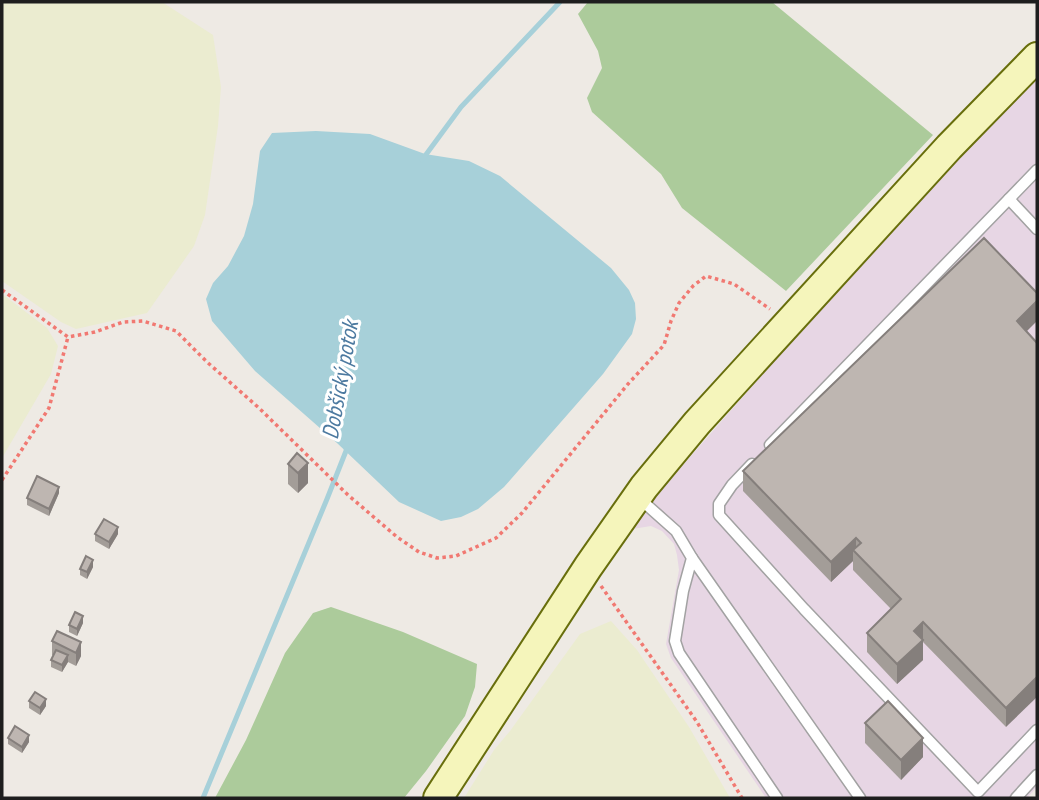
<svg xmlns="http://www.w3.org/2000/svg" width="1039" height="800" font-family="'PT Sans Narrow',sans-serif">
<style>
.industrial{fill:#e7d6e4}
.farmland{fill:#ebecd0}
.forest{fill:#accb9b}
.water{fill:#a7d0d9}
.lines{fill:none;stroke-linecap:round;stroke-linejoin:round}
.stream{stroke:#a7d0d9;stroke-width:5}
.service-casing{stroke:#a2a2a2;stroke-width:13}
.secondary-casing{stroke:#686e0c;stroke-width:32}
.path{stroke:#f17972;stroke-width:3.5;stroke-dasharray:3.5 3.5;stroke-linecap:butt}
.service{stroke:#fff;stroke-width:10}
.secondary{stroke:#f5f5bb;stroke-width:28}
.wall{fill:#a39d98}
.shaded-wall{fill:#857f7c}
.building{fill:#beb6b1;stroke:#857f7c;stroke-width:2}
.labels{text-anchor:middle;stroke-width:6;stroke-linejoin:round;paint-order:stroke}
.water-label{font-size:23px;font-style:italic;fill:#4d7aa0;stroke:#fff}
</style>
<rect width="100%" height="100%" fill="#eeeae4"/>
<path class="industrial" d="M 1037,77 L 1037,787 L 1027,798 L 766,798 L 671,658 L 666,644 L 679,570 L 677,555 L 674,544 L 662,531 L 651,526 L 626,530 L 783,351 L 989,126 Z"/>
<g class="farmland">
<path d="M 2,2 L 162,2 L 213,35 L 221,87 L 218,126 L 205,215 L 194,246 L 147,313 L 76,329 L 61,322 L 2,281 Z"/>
<path d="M 2,294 L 47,328 L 58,346 L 51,374 L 2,458 Z"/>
<path d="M 611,621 L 637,650 L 689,727 L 730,798 L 464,798 L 494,750 L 510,731 L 580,634 Z"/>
</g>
<g class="forest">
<path d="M 588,2 L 772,2 L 933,135 L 786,291 L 682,208 L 661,174 L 592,112 L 587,98 L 602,68 L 598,51 L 578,14 Z"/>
<path d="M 331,607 L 403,632 L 477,664 L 475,687 L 465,716 L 426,771 L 404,798 L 215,798 L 246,740 L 285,653 L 313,613 Z"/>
</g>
<path class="water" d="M 316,131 L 370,134 L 425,154 L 469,161 L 500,176 L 611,268 L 629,290 L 635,303 L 636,319 L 632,334 L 603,374 L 504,487 L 478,509 L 461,517 L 441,521 L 399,502 L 337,443 L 255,371 L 212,321 L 206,299 L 213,283 L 228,266 L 244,236 L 253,204 L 260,151 L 272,133 Z"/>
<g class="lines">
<g class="stream">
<path d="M 422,160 L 461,107 L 560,2"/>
<path d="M 203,798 L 327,499 L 346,451 L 347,445"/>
</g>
<defs>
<g id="service">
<path d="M 1037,170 L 1009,199 L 1037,229"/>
<path d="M 770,445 L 1009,199"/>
<path d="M 752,464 L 732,485 L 719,504 L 719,515 L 804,609 L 978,792 L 1037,730"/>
<path d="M 640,499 L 676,531 L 692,558 L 683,591 L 675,641 L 679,653 L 777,798"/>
<path d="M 692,558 L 860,798"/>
<path d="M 1016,798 L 1037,775"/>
</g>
<path id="secondary" d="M 438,798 L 588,567 L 644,487 L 697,423 L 949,147 L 1037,57"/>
</defs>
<use href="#service" class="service-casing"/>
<use href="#secondary" class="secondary-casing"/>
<g class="path">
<path d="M 2,290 L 68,337 L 95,332 L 123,322 L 143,321 L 176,331 L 207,362 L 259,408 L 348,495 L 397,537 L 419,552 L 437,558 L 456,556 L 496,538 L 522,513 L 628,384 L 664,345 L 671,321 L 679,303 L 693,286 L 706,276 L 734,284 L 770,309"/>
<path d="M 2,480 L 49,408 L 68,337"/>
<path d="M 601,586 L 697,722 L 742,798"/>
</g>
<use href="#service" class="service"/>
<use href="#secondary" class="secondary"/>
</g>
<g class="wall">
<path d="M 1027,332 L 1006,727 L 923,642 L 923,660 L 897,684 L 867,652 L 867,633 L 891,609 L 853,570 L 853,561 L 831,582 L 743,491 L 743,471 Z"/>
<path d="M 288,464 L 308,483 L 298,493 L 288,484 Z"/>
<path d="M 59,493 L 49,516 L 27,505 L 27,498 Z"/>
<path d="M 95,534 L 118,534 L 109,549 L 95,541 Z"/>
<path d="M 93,567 L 87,579 L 80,575 L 80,569 Z"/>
<path d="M 83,623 L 77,636 L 69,632 L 69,625 Z"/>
<path d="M 57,631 L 81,656 L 76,666 L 68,662 L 62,672 L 51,667 L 51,660 L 53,655 L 52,655 L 52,641 Z"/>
<path d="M 29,701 L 46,706 L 40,715 L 29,708 Z"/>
<path d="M 865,723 L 923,757 L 901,780 L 865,743 Z"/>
<path d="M 8,738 L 29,742 L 22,753 L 8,744 Z"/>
</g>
<g class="shaded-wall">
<path d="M 1037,301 L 1037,321 L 1017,341 L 1017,321 Z"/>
<path d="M 308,463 L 308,483 L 298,493 L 298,473 Z"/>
<path d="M 59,487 L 59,493 L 49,516 L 49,509 Z"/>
<path d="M 118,527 L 118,534 L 109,549 L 109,542 Z"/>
<path d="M 856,538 L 856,553 L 853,550 L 853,561 L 831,582 L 831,562 Z"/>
<path d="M 93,560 L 93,567 L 87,579 L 87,572 Z"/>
<path d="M 83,616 L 83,623 L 77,636 L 77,629 Z"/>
<path d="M 923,622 L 923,660 L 897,684 L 897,664 L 914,631 Z"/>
<path d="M 81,642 L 81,656 L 76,666 L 76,653 Z"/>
<path d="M 68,655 L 68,662 L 62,672 L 62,665 Z"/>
<path d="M 1037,677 L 1037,697 L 1006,727 L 1006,708 Z"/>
<path d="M 46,699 L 46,706 L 40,715 L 40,708 Z"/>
<path d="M 29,735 L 29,742 L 22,753 L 22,747 Z"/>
<path d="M 923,738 L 923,757 L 901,780 L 901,760 Z"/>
</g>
<g class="building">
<path d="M 984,238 L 1037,293 L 1037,301 L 1017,321 L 1037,343 L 1037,677 L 1006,708 L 923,622 L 914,631 L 923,640 L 897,664 L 867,633 L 901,599 L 853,550 L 861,543 L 856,538 L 831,562 L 743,471 Z"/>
<path d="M 297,453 L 308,463 L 298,473 L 288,464 Z"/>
<path d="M 37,476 L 59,487 L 49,509 L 27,498 Z"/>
<path d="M 104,519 L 118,527 L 109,542 L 95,534 Z"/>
<path d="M 86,556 L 93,560 L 87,572 L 80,569 Z"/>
<path d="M 75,612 L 83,616 L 77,629 L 69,625 Z"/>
<path d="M 57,631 L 81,642 L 76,653 L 52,641 Z"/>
<path d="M 56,650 L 68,655 L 62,665 L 51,660 Z"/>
<path d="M 35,692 L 46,699 L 40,708 L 29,701 Z"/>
<path d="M 888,701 L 923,738 L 901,760 L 865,723 Z"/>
<path d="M 15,726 L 29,735 L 22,747 L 8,738 Z"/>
</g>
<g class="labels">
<g class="water-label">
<text transform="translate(340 380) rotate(-80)" y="8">Dobšický potok</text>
</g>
</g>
<rect width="1039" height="800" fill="none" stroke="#1e1e1e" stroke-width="7"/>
</svg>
